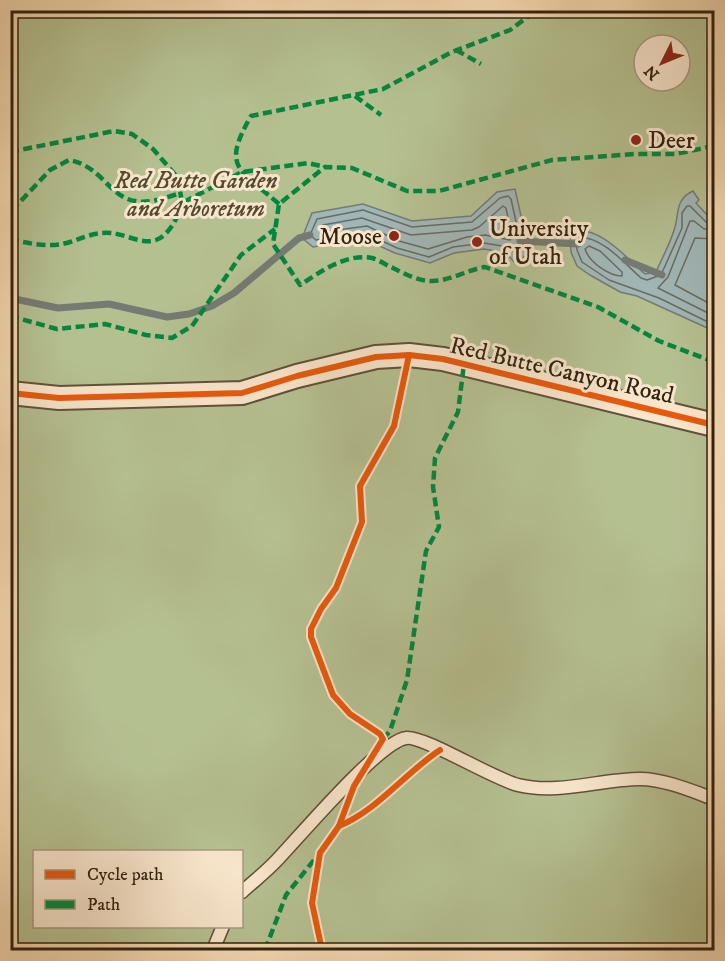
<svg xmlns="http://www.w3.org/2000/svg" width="725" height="961" font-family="'IM FELL DW Pica',serif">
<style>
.green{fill:#b5c091;stroke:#747150;stroke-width:1.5;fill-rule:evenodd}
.water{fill:#a1b7b7;stroke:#757b74;stroke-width:1.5}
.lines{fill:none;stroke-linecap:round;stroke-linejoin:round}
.shore{stroke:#6a6c63;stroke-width:1.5}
.stream{stroke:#757b74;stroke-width:7}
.service-casing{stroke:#635038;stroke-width:15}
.minor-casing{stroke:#635038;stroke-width:26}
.service{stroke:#f8e6cc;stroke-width:12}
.minor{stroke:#f8e6cc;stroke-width:22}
.quiet{stroke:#00873e;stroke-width:4.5;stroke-dasharray:9 4.5;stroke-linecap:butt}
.cycleway-casing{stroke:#f8e6cc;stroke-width:10}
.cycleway{stroke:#e8590c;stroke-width:6}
.poi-dot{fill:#8f2418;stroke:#f8e6cc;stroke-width:2}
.labels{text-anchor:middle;stroke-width:6;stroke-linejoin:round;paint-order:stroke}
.poi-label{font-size:24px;fill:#33220f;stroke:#f8e6cc;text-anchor:start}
.park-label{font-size:24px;font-style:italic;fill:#544a30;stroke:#f8e6cc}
.street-label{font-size:24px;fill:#33220f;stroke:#f8e6cc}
</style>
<rect width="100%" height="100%" fill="#f4d8b1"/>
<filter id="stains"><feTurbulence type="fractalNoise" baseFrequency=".00333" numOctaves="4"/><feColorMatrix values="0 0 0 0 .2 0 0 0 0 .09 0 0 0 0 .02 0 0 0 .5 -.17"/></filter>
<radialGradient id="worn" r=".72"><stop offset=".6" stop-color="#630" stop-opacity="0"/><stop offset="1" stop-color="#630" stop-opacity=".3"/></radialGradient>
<path class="green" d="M 10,11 L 714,11 L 714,950 L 11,950 ZM 644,45 L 680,45 L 680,81 L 644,81 ZM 34,852 L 242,852 L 242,926 L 34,926 Z"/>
<g class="water">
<path d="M 515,189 L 527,243 L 527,254 L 516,264 L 506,253 L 484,249 L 454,253 L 430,263 L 395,253 L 364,239 L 313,247 L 302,238 L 312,213 L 363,204 L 412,221 L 471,216 L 497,192 Z"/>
<path d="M 693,191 L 699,200 L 696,203 L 709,217 L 714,213 L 714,331 L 637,296 L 620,292 L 590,275 L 577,266 L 571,252 L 570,234 C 593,219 629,260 645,274 L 656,272 C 662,258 671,242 675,227 C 679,214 675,199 693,191 Z"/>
</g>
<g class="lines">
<g class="shore">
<path d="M 508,196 L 511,199 L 521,244 L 521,251 L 517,254 L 508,247 L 484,243 L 453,247 L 429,257 L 397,248 L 365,233 L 316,240 L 310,235 L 317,219 L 363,210 L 412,227 L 472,222 L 500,198 Z"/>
<path d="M 503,206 L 506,208 L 512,237 L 510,240 L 485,235 L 467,237 L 428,249 L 399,241 L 367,226 L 323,232 L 320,229 L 323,225 L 362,218 L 411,235 L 472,230 L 479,227 Z"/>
<path d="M 714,221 L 706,222 L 690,206 L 687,206 L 682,213 L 682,228 L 661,275 L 647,280 L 641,278 C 623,262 604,238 579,237 L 576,240 L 577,250 L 582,262 L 609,280 L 659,298 L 714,325"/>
<path d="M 714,229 L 704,229 L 694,221 L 690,221 L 668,277 L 658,288 L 714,316"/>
<path d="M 714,239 L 695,238 L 675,285 L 714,306"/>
<path d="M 589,246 L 600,251 L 622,272 L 622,276 C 609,276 589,262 585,249 Z"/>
</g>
<g class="stream">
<path d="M 520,241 L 578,244"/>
<path d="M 625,260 L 662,275"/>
<path d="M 10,298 L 58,308 L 109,304 L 167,317 L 189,314 L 212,306 L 234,293 L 299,238 L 310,235"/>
</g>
<defs>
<g id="service">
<path d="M 242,892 C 254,881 267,871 278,859 C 301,835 379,742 406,738 C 423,735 493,779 518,785 C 558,795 601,779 640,779 C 664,779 692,791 714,799"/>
<path d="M 213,950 L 223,926"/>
</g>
<path id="minor" d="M 10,393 L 59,398 L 242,393 L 297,376 L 376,357 L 409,355 L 443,359 L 714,425"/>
</defs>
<use href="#service" class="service-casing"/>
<use href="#minor" class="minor-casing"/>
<use href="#service" class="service"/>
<use href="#minor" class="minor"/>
<g class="quiet">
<path d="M 373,10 L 389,10"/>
<path d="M 456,50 L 481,64"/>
<path d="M 355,96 L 381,115"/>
<path d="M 714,146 L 675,154 L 635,154 L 552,160 L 439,191 L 407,191 L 352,168 L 325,167 L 279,204 L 273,244 L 300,285 C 320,272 346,253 372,258 C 379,260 386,265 393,268 C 405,274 418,281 432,281 C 450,281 467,270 485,267 L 598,307 L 659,341 L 714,362"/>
<path d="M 10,152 L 114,131 L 132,134 L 153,149 L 178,178 L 182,203 L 242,172 L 308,163 L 325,167"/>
<path d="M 279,204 C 239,169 221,168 251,116 L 383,89 L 452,52 L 510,30 L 537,10"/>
<path d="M 10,208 L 18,204 L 50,170 L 69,160 C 102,166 109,197 135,201 C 150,204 167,197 181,193"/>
<path d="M 10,239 C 29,244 52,248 70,242 C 85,237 95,232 111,233 C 125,234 143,245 156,240 C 170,235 179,215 182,203"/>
<path d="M 10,316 L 57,329 L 105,324 L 146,335 L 172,338 L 192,326 L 241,255 L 275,229"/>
<path d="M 383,739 L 390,731 L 407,680 L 426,551 L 439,527 L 433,487 L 435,458 L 458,412 L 464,364"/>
<path d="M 265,950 L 286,895 L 318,855"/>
</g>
<defs>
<g id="cycleway">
<path d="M 10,393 L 59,398 L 242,393 L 297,376 L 376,357 L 409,355 L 443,359 L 714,425"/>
<path d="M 339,826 C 378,810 405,773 440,750"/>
<path d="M 322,950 L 312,903 L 320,853 L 339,826 L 354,786 L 383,739 L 380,734 L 350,714 L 333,695 L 311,637 L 311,629 L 321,609 L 336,588 L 362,522 L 360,486 L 394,426 L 409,355"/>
</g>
</defs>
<use href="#cycleway" class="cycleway-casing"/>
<use href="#cycleway" class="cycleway"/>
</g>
<g class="poi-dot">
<circle cx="636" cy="140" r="6"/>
<circle cx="394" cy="236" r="6"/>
<circle cx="477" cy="242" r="6"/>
</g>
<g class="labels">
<g class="poi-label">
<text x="648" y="148">Deer</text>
<text x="489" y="236">University<tspan x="489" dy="28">of Utah</tspan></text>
<text x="382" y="244" text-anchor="end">Moose</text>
</g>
<g class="park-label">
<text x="196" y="188">Red Butte Garden<tspan x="196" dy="28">and Arboretum</tspan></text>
</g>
<g class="street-label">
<text transform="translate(562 370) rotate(13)" y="8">Red Butte Canyon Road</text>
</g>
</g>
<rect width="725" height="961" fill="none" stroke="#f4d8b1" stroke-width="36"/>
<rect x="12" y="12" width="701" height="937" fill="none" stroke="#33220f" stroke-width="3"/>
<rect x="18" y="18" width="689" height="925" fill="none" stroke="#33220f" stroke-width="1.5"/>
<rect x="33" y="850" width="210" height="78" fill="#f8e6cc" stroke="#a99880" stroke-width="1.5"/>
<rect x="45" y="870" width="30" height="9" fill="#e8590c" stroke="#a99880" stroke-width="1.5"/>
<text x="87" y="880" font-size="18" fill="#33220f">Cycle path</text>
<rect x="45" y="900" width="30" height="9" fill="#00873e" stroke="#a99880" stroke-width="1.5"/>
<text x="87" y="910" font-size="18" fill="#33220f">Path</text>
<g transform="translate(662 63) rotate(227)"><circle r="28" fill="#f8e6cc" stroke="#a99880" stroke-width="1.5"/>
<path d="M0-4.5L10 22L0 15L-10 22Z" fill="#8f2418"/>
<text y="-9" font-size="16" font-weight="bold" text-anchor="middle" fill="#33220f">N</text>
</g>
<rect width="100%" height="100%" filter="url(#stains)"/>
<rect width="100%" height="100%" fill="url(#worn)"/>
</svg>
